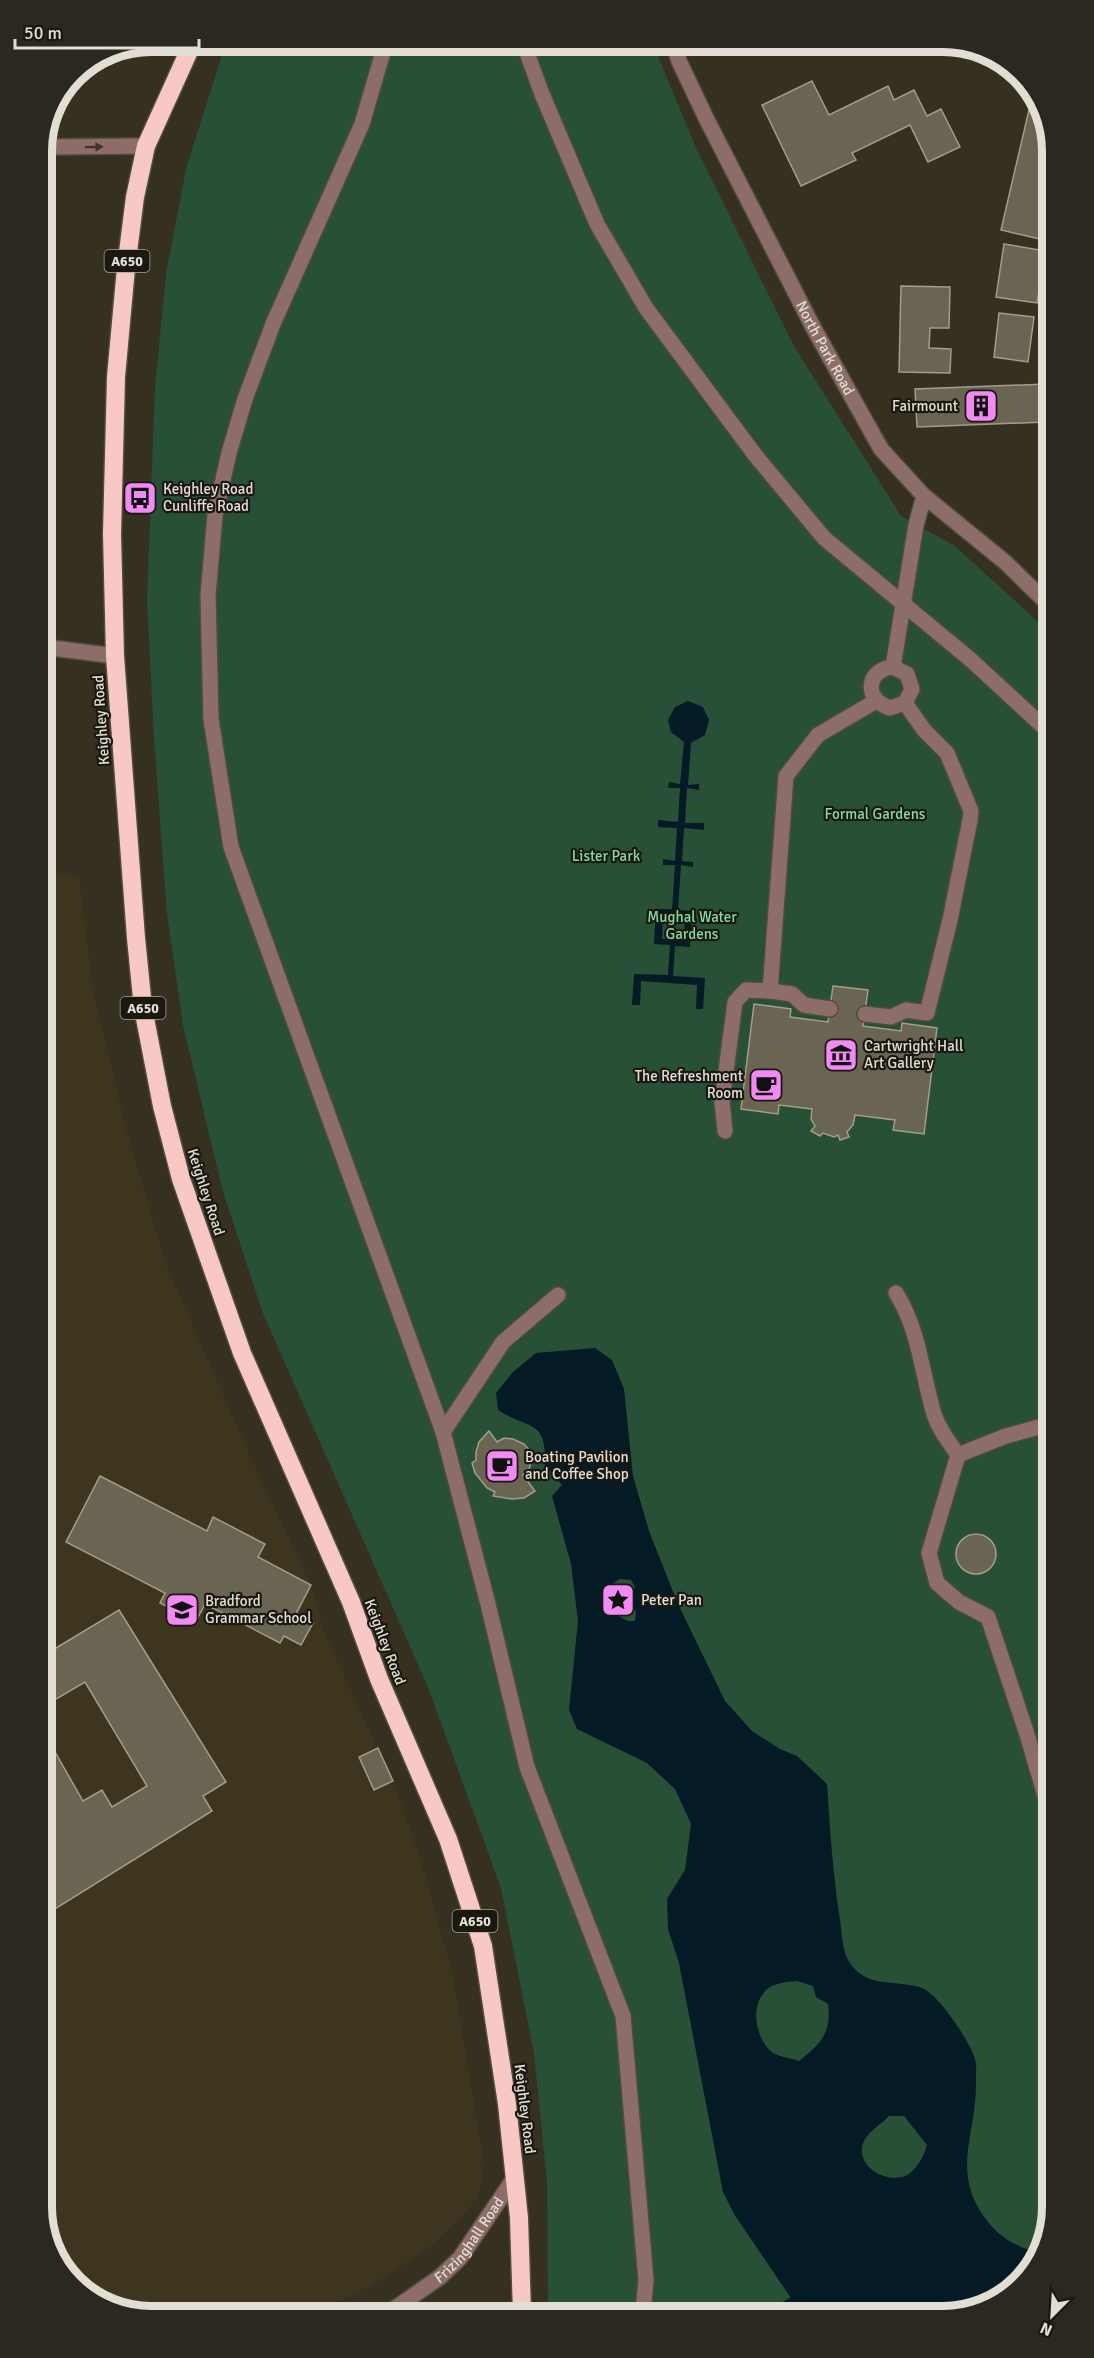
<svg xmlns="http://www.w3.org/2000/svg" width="1094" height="2358" font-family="Signika,sans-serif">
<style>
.built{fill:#3d351e}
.green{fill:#275037}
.water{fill:#041a25;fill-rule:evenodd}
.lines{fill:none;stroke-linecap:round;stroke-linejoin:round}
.stream{stroke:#041a25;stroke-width:8}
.building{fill:#6a6452;stroke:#a39d89;stroke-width:1.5}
.minor-casing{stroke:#524c3d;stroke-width:18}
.highway-casing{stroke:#524c3d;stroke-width:21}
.minor{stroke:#8d6d6a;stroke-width:15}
.highway{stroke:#f8c9c4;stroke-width:18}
.oneway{fill:#3d322c}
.labels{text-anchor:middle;stroke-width:4.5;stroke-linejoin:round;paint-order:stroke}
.shield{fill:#1b1811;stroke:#a6a39a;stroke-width:1.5}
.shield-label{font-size:14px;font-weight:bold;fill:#e2ded4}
.street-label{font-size:15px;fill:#e2ded4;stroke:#1b1811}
.poi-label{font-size:15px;fill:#e2ded4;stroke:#1b1811;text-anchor:start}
.park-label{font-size:15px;fill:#82dda4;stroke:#1b1811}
.rim{fill:none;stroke:#e2ded4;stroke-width:8}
</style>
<rect width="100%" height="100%" fill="#363020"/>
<path class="built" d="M 44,875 L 79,876 L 93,991 L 125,1124 L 165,1262 L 251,1458 L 311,1585 L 325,1635 L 393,1781 L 421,1860 L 453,1976 L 484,2165 L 478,2197 L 458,2221 L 427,2249 L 371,2286 L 307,2315 L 144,2316 L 85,2294 L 48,2242 Z"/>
<path class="green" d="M 226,42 L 652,42 L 697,150 L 794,346 L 901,516 L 955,546 L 1048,631 L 1052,2207 L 1030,2273 L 978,2310 L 548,2313 L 547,2182 L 534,2053 L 501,1888 L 428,1687 L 262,1311 L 222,1188 L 183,1025 L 167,914 L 154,739 L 147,600 L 155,387 L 166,274 L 186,169 Z"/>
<g class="water">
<path d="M 688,701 L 703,707 L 709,720 L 705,735 L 691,743 L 688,785 L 699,784 L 699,790 L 687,788 L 685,823 L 704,823 L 704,830 L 684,828 L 682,861 L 693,862 L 693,867 L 681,865 L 678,910 L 692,911 L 690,947 L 675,946 L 673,976 L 705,978 L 703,1009 L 696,1009 L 697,985 L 641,981 L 640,1005 L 632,1005 L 634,974 L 668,975 L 670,945 L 654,944 L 656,909 L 672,909 L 675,865 L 663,865 L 663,859 L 675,861 L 677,828 L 658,827 L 658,820 L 678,822 L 680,788 L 668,788 L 669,782 L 680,784 L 684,742 L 671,732 L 668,720 L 675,707 ZM 663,916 L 685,918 L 684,940 L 662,939 Z"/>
<path d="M 595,1348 L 612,1360 L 624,1389 L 633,1476 L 649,1531 L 678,1604 L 725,1701 L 752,1731 L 780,1749 L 797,1756 L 827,1784 C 830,1830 833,1875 840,1920 C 842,1933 842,1949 848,1960 C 865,1990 898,1979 922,1988 C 938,1994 968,2039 974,2056 C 977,2062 976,2071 976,2078 C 978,2134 948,2172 988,2222 C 1001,2238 1017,2248 1037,2251 C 1031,2269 1032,2278 1010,2278 L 1001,2293 L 978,2310 L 816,2311 L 793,2301 L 734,2214 L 723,2192 L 679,1963 L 668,1929 L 667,1899 L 685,1870 L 691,1824 L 675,1789 L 647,1763 L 577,1729 L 569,1710 L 578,1621 L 571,1564 L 552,1496 L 562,1485 L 545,1465 C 547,1418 528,1430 498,1410 L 496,1393 L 513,1372 L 536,1353 ZM 620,1579 L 631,1580 L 635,1587 L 629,1597 L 629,1605 L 636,1611 L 635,1621 L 628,1621 L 610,1612 L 605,1594 L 613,1583 ZM 797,1981 L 813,1986 L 816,1997 L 828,2004 C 832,2032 821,2044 799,2061 C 792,2058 779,2057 773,2053 C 757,2041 750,2010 763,1994 C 770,1983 785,1982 797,1981 ZM 889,2116 L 904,2116 L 927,2145 C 924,2155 919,2166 910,2173 C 894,2186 859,2171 862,2148 C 864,2133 880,2126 889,2116 Z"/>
</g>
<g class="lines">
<path class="stream" d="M 773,2311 L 793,2301"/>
</g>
<g class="building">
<path d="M 782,42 L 829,42 L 828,47 Z"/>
<path d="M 812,81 L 829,115 L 888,86 L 894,100 L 914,90 L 927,116 L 941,109 L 960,147 L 928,162 L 910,125 L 852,153 L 856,160 L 801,186 L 762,105 Z"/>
<path d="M 1032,97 L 1046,116 L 1046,213 L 1040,239 L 1001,230 Z"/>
<path d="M 1004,244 L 1046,251 L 1037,303 L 996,297 Z"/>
<path d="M 901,286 L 950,287 L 949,328 L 930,328 L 929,348 L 951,349 L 950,373 L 899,372 Z"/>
<path d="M 999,313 L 1034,317 L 1028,362 L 994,357 Z"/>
<path d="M 1047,384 L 1047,422 L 917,427 L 915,389 Z"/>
<path d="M 833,986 L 868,990 L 863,1026 L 901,1031 L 902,1023 L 937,1028 L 924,1134 L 893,1130 L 895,1120 L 855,1115 L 853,1125 L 847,1132 L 849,1137 L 840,1140 L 838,1135 L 834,1137 L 823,1133 L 820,1136 L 811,1131 L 815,1126 L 811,1119 L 812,1109 L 779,1105 L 778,1114 L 741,1109 L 754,1004 L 791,1009 L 790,1017 L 828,1022 Z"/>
<path d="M 489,1431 L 497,1442 L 504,1438 L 513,1439 L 524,1444 L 530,1451 L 532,1460 L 529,1469 L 523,1475 L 535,1491 L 524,1498 L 512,1499 L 493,1496 L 495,1492 L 487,1488 L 475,1473 L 472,1463 L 476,1460 L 476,1452 L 479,1442 Z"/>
<path d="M 100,1476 L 207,1531 L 213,1517 L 265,1544 L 258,1557 L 311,1585 L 296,1614 L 313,1623 L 301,1645 L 284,1636 L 280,1643 L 205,1604 L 196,1621 L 160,1603 L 165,1593 L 66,1542 Z"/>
<circle cx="976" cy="1554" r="20"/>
<path d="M 119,1610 L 226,1782 L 203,1796 L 212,1811 L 47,1914 L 47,1738 L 83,1801 L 102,1790 L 112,1807 L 147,1786 L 85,1682 L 46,1705 L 46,1654 Z"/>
<path d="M 378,1748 L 393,1781 L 374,1790 L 359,1757 Z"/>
</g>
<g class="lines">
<defs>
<g id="minor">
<path d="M 386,42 L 362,124 L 273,324 L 245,399 L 229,453 L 215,515 L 208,595 L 211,719 L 231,847 L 443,1432"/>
<path d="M 523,42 L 542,94 L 597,224 L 646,308 L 755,455 L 824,538 L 971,660 L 1048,731"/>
<path id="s1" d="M 673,42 L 679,61 L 707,120 L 813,327 L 881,449 L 924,496 L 1005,562 L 1047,603"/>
<path d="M 42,147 L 146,146"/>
<path d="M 44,647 L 115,656"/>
<path d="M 893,667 C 865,670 864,700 890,708 L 905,703 L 912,689 L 907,674 L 893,667 L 916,525 L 924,496"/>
<path d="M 770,991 L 786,776 L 818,735 L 876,701"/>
<path d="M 865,1014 L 891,1017 L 906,1010 L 927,1013 L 950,920 L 970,820 L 971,811 L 947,753 L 924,730 L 905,703"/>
<path d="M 725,1131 L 722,1102 L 735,1002 L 746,990 L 770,991 L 792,994 L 804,1005 L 830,1009"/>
<path d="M 896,1293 C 919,1329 922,1374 934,1414 C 939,1430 949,1442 958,1455 L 929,1553 L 937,1583 L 959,1602 L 988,1617 L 1026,1731 L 1051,1816"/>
<path d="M 558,1295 L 503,1342 L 443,1432 L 488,1604 L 527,1767 L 623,2016 L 646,2280 L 643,2312"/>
<path d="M 958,1455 L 1006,1436 L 1050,1424"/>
<path id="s2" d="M 387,2314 L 440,2277 L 460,2258 L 515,2177"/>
</g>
<path id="highway" d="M 193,42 L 146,146 L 135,197 L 126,268 L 116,377 L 112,534 L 115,656 L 136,938 L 143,1008 L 162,1106 L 181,1179 L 242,1353 L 351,1602 L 379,1679 L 448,1839 L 483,1946 L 507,2104 L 519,2218 L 522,2313"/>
</defs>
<use href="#minor" class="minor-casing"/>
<use href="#highway" class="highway-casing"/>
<use href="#minor" class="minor"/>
<use href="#highway" class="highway"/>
</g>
<defs><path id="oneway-solid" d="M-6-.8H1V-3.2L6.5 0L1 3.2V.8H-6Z" transform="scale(1.5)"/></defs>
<use class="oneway" href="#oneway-solid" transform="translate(94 147) rotate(-1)"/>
<defs>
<symbol id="building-square" viewBox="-11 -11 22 22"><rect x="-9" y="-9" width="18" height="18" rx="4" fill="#f28af3" stroke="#1b1811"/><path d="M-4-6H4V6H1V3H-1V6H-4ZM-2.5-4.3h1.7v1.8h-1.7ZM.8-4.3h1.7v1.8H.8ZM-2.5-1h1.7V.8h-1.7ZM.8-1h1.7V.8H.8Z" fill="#111"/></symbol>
<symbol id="bus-square" viewBox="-11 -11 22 22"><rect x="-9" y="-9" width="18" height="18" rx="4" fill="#f28af3" stroke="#1b1811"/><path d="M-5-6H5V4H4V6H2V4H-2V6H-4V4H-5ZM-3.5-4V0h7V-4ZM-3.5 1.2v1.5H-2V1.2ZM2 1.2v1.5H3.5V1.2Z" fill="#111"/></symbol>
<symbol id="museum-square" viewBox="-11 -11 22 22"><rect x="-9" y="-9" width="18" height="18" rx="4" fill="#f28af3" stroke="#1b1811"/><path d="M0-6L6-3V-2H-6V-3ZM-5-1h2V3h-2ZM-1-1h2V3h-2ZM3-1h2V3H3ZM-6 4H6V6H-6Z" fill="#111"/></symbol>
<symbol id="cafe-square" viewBox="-11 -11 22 22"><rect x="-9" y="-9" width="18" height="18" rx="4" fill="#f28af3" stroke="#1b1811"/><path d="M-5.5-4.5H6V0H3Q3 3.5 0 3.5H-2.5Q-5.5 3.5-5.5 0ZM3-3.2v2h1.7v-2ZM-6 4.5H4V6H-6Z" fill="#111"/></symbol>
<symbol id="sight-square" viewBox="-11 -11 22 22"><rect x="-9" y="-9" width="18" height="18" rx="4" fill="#f28af3" stroke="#1b1811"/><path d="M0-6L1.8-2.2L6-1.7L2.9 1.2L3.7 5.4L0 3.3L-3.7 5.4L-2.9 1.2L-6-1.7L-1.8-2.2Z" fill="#111"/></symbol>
<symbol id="school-square" viewBox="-11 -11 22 22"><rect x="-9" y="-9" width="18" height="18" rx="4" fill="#f28af3" stroke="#1b1811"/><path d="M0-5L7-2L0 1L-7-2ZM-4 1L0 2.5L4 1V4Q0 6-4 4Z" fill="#111"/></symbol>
</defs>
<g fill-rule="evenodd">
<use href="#building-square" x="962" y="387" width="38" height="38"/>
<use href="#bus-square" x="121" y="479" width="38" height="38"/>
<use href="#museum-square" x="822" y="1036" width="38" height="38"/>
<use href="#cafe-square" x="747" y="1066" width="38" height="38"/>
<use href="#cafe-square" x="483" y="1447" width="38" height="38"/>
<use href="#sight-square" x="599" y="1581" width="38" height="38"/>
<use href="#school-square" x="163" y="1591" width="38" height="38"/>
</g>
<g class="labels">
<g class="shield">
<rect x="104.5" y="250" width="45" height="22" rx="4.5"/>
<rect x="120.5" y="997" width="45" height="22" rx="4.5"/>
<rect x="452.5" y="1910" width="45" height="22" rx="4.5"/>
</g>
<g class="shield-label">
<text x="127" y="266">A650</text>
<text x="143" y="1013">A650</text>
<text x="475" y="1926">A650</text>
</g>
<g class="street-label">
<text dy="5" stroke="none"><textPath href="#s1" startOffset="342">North Park Road</textPath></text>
<text transform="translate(101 720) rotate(-94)" y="5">Keighley Road</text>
<text transform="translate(206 1192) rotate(72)" y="5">Keighley Road</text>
<text transform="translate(385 1642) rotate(69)" y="5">Keighley Road</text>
<text transform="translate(525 2109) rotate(83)" y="5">Keighley Road</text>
<text dy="5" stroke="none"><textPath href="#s2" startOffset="112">Frizinghall Road</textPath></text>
</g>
<g class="poi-label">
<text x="958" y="411" text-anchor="end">Fairmount</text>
<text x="163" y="494">Keighley Road<tspan x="163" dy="17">Cunliffe Road</tspan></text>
<text x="864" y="1051">Cartwright Hall<tspan x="864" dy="17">Art Gallery</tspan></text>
<text x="743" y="1081" text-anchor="end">The Refreshment<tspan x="743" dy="17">Room</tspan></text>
<text x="525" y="1462">Boating Pavilion<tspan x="525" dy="17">and Coffee Shop</tspan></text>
<text x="641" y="1605">Peter Pan</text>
<text x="205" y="1606">Bradford<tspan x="205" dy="17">Grammar School</tspan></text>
</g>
<g class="park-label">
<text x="875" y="819">Formal Gardens</text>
<text x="606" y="861">Lister Park</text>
<text x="692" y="922">Mughal Water<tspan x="692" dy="17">Gardens</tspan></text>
</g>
</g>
<path d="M0 0H1094V2358H0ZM151 52H943A99 99 0 0 1 1042 151V2207A99 99 0 0 1 943 2306H151A99 99 0 0 1 52 2207V151A99 99 0 0 1 151 52Z" fill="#2b2821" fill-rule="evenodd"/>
<path class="rim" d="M151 52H943A99 99 0 0 1 1042 151V2207A99 99 0 0 1 943 2306H151A99 99 0 0 1 52 2207V151A99 99 0 0 1 151 52Z"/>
<g transform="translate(1052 2316) rotate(204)" stroke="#1b1811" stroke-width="4.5" paint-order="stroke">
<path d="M0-4.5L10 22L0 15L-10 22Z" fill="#e2ded4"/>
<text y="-9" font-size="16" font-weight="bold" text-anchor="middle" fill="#e2ded4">N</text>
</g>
<path d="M15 39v9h184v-9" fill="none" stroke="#e2ded4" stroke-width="3"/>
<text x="24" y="39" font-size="18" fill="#e2ded4" stroke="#1b1811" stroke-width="4.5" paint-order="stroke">50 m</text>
</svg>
